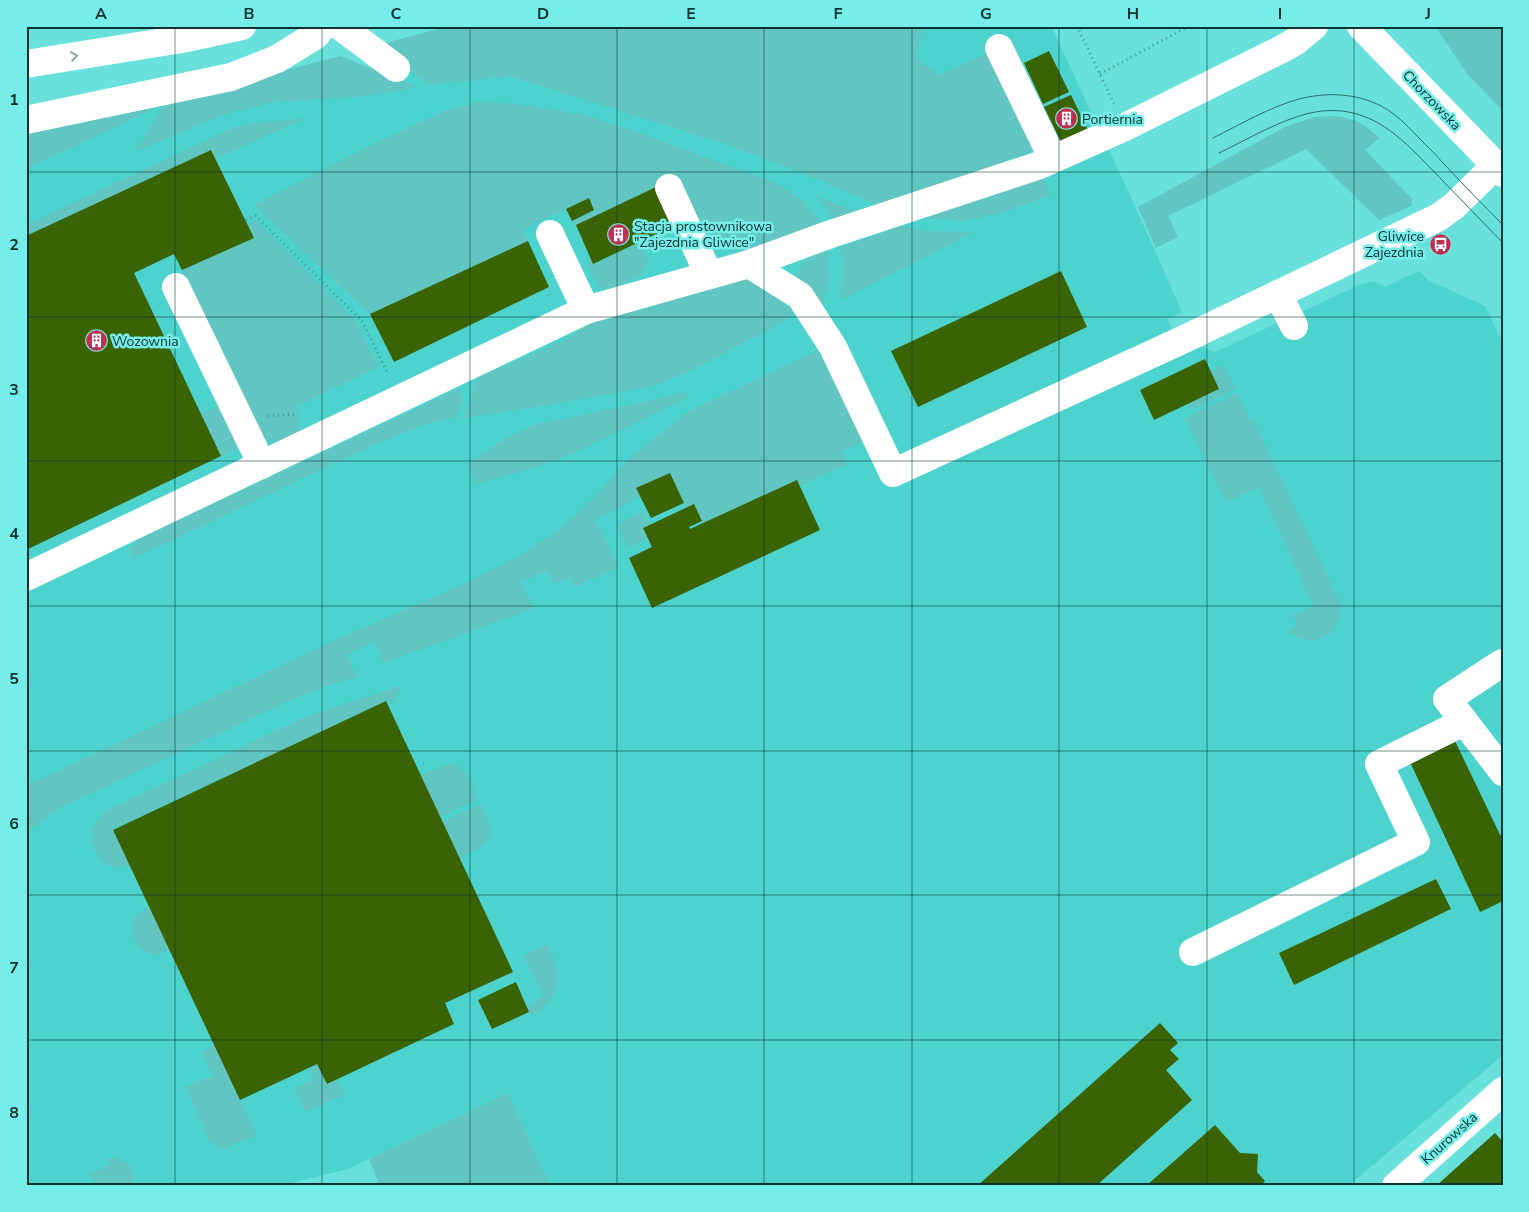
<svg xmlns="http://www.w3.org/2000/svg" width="1529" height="1212" font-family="'Nunito Sans',sans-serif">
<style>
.built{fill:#4cd3ce}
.green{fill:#61c5c2}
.building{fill:#3a6303}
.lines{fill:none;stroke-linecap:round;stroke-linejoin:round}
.path{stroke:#439b98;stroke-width:3;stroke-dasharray:1 4;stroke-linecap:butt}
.minor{stroke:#fff;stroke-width:28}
.major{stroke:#fff;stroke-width:28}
.highway{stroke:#fff;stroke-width:28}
.tram{stroke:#2b6f6c;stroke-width:1}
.oneway{stroke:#91a3a2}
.grid{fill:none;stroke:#0a3231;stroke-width:1;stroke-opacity:0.55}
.labels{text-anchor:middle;stroke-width:5;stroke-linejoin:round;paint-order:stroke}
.street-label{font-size:14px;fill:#0a3231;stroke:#76ede8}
.poi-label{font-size:14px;fill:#0a3231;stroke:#76ede8;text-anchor:start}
.neatline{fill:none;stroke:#0a3231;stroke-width:2}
.grid-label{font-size:16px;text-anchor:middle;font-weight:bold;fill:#0a3231}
</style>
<rect width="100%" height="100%" fill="#68e0db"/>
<path class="built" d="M 925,26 L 1051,26 L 1135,206 L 1182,312 L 1167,319 L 1183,354 L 1199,347 L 1204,347 L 1215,352 L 1361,284 L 1374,281 L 1385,287 L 1419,271 L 1428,280 L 1485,306 L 1503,343 L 1503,1055 L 1348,1186 L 550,1186 L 508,1093 L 348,1169 L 295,1182 L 286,1186 L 26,1186 L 26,169 L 163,104 L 261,98 L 425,69 L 938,75 L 918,59 L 917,51 Z"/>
<g class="green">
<path d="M 448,26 L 925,26 L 917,51 L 918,59 L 939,75 L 989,52 L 1032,149 L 1031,152 L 881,207 L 822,181 L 732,146 L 509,76 L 430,85 L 378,45 Z"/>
<path d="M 1435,26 L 1503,26 L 1503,111 L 1468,75 Z"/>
<path d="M 341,56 L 414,86 L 408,90 L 355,97 L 274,102 L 225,114 L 137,151 L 163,105 L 26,169 L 26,134 L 163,104 L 166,101 Z"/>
<path d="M 478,102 L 511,103 L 584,115 L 645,135 L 776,183 L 801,199 L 815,214 L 823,226 L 745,253 L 734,251 L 716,239 L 656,187 L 576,225 L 572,221 L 594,210 L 589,199 L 523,229 L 528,241 L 370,314 L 254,205 L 371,145 L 448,110 Z"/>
<path d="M 1332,116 C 1354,118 1364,123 1379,138 L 1365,150 L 1412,199 L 1411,206 L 1379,220 L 1306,149 L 1168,216 L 1178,237 L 1156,248 L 1138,207 L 1285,127 L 1314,117 Z"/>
<path d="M 307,118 L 216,158 L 211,150 L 26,236 L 26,225 L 230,129 L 252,123 Z"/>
<path d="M 1039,178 L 1045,181 L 1051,195 L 1003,212 L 965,221 L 922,218 Z"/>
<path d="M 817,196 L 862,214 L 832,223 L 831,217 Z"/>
<path d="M 256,220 L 357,322 L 378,367 L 297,406 L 300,434 L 279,445 L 270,442 L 259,436 L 182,270 L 254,237 L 247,224 Z"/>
<path d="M 901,226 L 922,231 L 974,232 L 841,300 L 843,259 L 840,247 Z"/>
<path d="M 640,242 C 643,248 647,254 648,260 C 649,277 621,284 609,290 C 596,291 591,270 587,260 L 591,258 L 594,264 Z"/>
<path d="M 828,251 L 829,282 L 823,305 L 794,284 C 802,260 804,259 828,251 Z"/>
<path d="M 745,277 L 776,295 L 794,313 L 785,321 L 692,370 L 653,386 L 549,405 L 464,418 L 477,378 L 565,340 L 614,307 Z"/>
<path d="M 819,350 L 861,436 L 862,442 L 843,451 L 847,464 L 800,486 L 703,523 L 694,504 L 686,508 L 670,473 L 637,488 L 640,496 L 595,520 L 619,566 L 575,587 L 570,578 L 554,584 L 547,570 L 521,582 L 533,607 L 519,614 L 384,663 L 375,642 L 347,654 L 357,677 L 316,690 L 291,700 L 58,809 L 26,832 L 26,786 L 340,638 L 466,583 L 523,554 L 559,530 L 590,502 L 629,459 L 688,412 Z"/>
<path d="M 1224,365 L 1236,389 L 1196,408 L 1191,409 L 1185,403 L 1206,374 Z"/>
<path d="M 460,388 L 463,400 L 456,418 L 423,425 L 378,443 L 134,558 L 129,549 L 136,540 Z"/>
<path d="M 684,393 L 690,396 L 579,451 L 539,466 L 478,484 L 467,465 C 497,444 525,422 564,419 Z"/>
<path d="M 1237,393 L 1251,422 L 1254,421 L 1340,602 C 1340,608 1341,615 1338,621 C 1330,643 1305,645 1289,632 L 1297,623 L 1293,616 L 1314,606 L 1259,487 L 1226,502 L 1185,418 Z"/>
<path d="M 218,406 L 238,445 L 237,449 L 222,457 L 201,414 Z"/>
<path d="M 643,511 L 650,524 L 643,528 L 648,538 L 628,548 L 619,528 L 622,522 Z"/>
<path d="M 400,686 L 401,690 L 394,701 L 391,702 L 390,700 L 386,701 L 113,829 L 130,865 C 106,874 89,853 93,829 C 95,820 104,814 111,808 L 308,716 Z"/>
<path d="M 449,763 C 467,765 472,785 478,799 L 440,817 L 421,775 Z"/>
<path d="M 480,804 C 498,838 494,842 460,858 L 442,822 Z"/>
<path d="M 149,906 L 170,949 C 166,951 162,953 158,954 C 144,956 134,943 132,931 C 132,927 133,922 134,919 Z"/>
<path d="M 548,944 C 562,973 563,999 531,1016 L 527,1007 L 544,997 L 524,955 Z"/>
<path d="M 214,1045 L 257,1135 L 224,1149 L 219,1149 L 208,1138 L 186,1087 L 213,1076 L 202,1052 Z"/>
<path d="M 317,1064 L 327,1083 L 336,1079 L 344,1095 L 306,1112 L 295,1089 L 314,1079 L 309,1068 Z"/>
<path d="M 508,1093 L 550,1186 L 380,1186 L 369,1159 Z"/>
<path d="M 112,1158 C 128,1157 134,1172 135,1186 L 96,1186 L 90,1174 L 110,1164 L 108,1159 Z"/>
</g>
<g class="building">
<path d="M 1049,51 L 1069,92 L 1043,104 L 1024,63 Z"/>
<path d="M 1071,95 L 1088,130 L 1061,142 L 1044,107 Z"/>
<path d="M 211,150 L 254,238 L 182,270 L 174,254 L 134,273 L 221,456 L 26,550 L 26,236 Z"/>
<path d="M 656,187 L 675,225 L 593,264 L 576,225 Z"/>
<path d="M 589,198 L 594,210 L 572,221 L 566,209 Z"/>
<path d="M 528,241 L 549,287 L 394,362 L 370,314 Z"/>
<path d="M 1061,271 L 1087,327 L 918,407 L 891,351 Z"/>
<path d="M 1205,359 L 1219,389 L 1154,420 L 1140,390 Z"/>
<path d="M 670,473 L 684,503 L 651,518 L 636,488 Z"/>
<path d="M 797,480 L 820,530 L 652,608 L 629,558 L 652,547 L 643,528 L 694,504 L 702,521 L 689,527 L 690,529 Z"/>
<path d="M 386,701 L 513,972 L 445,1003 L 454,1024 L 327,1084 L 317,1064 L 240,1100 L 113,830 Z"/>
<path d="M 1455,741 L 1503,841 L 1503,901 L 1480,912 L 1410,762 Z"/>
<path d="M 1436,879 L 1451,909 L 1294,985 L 1279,953 Z"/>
<path d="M 516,982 L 529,1012 L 492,1029 L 478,1000 Z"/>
<path d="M 1160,1023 L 1178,1043 L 1170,1050 L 1179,1059 L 1166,1070 L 1192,1100 L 1096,1186 L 977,1186 Z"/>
<path d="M 1215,1125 L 1240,1153 L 1258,1154 L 1257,1172 L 1265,1181 L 1260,1186 L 1146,1186 Z"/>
<path d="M 1495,1133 L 1503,1142 L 1503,1186 L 1436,1186 Z"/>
</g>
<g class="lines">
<g class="path">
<path d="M 1077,26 L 1114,104"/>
<path d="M 1100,74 L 1189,26"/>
<path d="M 246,220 L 256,216 L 362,321 L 388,374"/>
<path d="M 268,416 L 298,414"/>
</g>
<g class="minor">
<path d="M 340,26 L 396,68"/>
<path d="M 999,48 L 1053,159"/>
<path d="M 26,120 L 231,77 L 277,59 L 316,35 L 323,26"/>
<path d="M 669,188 L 709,275"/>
<path d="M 550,234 L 586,310"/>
<path d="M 749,264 L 800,296 L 833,347 L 893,473 L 1178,342 L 1439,217 L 1454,206 L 1495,166"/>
<path d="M 176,287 L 262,465"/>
<path d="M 1278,294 L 1294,326"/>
<path d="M 26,577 L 586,310 L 749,264 L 831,234 L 1040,165 L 1125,127 L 1282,49 L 1296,41 L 1314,26"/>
<path d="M 1502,663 L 1447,699 L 1503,772"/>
<path d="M 1193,952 L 1416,842 L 1379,764 L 1464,722"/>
<path d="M 1396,1186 L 1503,1091"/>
</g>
<path class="major" d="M 1361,26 L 1503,173"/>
<path class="highway" d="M 26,64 L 182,39 L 242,26"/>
<g class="tram">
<path d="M 1213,138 C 1241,124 1270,107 1299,99 C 1326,92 1356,93 1381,106 C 1401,116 1416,136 1432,151 C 1455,176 1479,201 1503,225"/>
<path d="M 1219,153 C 1248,139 1280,120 1310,113 C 1371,100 1404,141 1442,180 C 1462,201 1483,222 1503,243"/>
</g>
</g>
<defs><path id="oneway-chevron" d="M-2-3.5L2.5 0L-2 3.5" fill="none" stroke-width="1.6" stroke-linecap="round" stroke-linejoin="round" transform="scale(1.25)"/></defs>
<use class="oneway" href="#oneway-chevron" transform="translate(74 56) rotate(-9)"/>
<path class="grid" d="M 175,26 L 175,1186M 322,26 L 322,1186M 470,26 L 470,1186M 617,26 L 617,1186M 764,26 L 764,1186M 912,26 L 912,1186M 1059,26 L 1059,1186M 1207,26 L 1207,1186M 1354,26 L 1354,1186M 26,172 L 1503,172M 26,317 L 1503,317M 26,461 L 1503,461M 26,606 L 1503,606M 26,751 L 1503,751M 26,895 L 1503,895M 26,1040 L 1503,1040"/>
<defs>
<symbol id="building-disc" viewBox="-11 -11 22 22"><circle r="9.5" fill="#bf2f52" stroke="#76ede8"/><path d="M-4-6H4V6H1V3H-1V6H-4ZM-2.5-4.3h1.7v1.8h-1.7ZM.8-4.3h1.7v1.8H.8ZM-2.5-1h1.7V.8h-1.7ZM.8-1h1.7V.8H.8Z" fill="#fff"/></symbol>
<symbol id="bus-disc" viewBox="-11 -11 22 22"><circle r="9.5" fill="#bf2f52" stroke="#76ede8"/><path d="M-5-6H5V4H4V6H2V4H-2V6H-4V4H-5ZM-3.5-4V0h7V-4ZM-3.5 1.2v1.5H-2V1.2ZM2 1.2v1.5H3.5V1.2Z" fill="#fff"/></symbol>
</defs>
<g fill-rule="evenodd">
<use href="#building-disc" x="1054" y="106" width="25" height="25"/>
<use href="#building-disc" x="606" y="222" width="25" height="25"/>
<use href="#bus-disc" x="1428" y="232" width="25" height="25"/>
<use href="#building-disc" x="84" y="328" width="25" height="25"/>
</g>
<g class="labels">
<g class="street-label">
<text transform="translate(1432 100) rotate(46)" y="5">Chorzowska</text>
<text transform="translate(1449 1138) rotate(-42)" y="5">Knurowska</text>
</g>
<g class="poi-label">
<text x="1082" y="124">Portiernia</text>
<text x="634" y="231">Stacja prostownikowa<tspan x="634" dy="16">"Zajezdnia Gliwice"</tspan></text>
<text x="1424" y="241" text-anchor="end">Gliwice<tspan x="1424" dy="16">Zajezdnia</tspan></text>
<text x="112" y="346">Wozownia</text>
</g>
</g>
<rect width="1529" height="1212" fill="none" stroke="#76ede8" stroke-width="55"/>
<rect x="28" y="28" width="1474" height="1156" class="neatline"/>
<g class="grid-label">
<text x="101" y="19">A</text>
<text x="249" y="19">B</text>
<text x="396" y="19">C</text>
<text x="543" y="19">D</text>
<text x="691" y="19">E</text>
<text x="838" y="19">F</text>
<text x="986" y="19">G</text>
<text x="1133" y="19">H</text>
<text x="1280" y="19">I</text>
<text x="1428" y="19">J</text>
<text x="14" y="105">1</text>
<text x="14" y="250">2</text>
<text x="14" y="395">3</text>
<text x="14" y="539">4</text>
<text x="14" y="684">5</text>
<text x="14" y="829">6</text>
<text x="14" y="973">7</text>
<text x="14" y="1118">8</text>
</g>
</svg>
